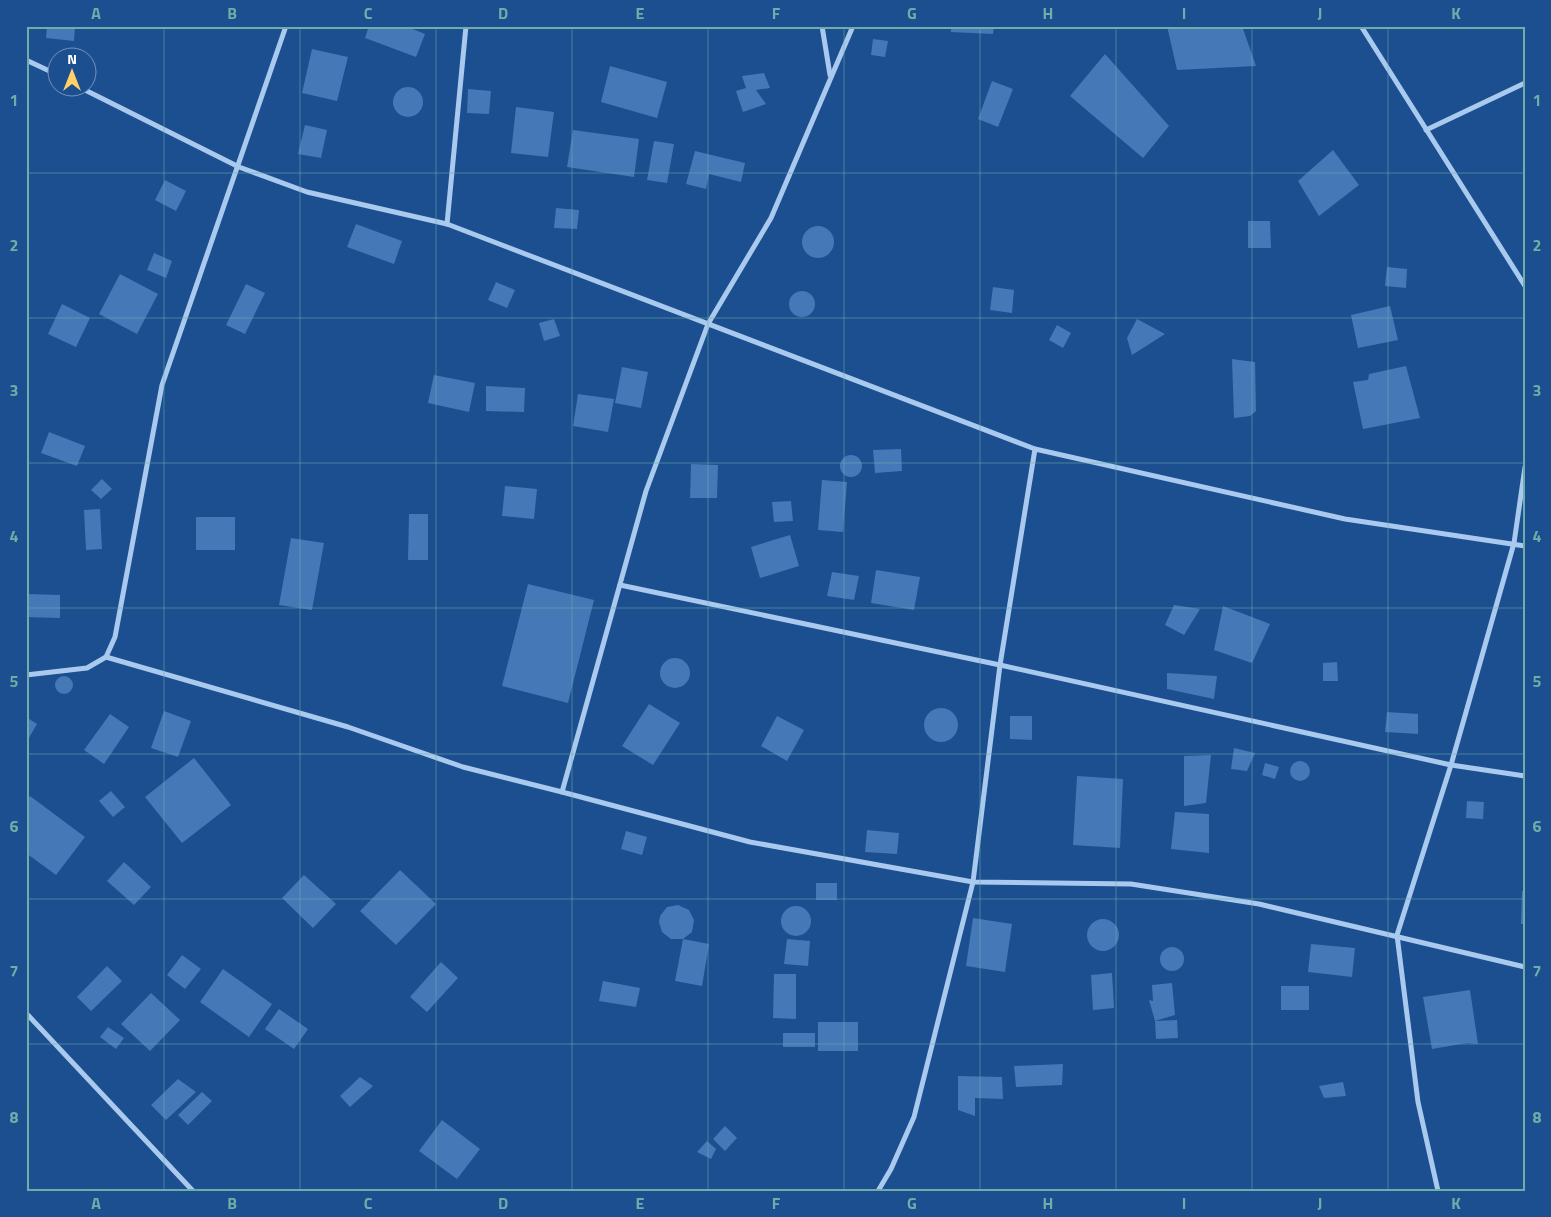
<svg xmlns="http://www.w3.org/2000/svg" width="1551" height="1217" font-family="'Titillium Web',sans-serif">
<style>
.building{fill:#4478b7}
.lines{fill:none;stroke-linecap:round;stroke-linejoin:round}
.street{stroke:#a9c9ee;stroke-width:5}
.grid{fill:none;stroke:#6fada8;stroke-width:1;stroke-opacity:0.55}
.neatline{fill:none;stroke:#6fada8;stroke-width:2}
.grid-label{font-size:16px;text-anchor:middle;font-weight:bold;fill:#6fada8}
</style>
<rect width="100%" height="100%" fill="#1b4f8f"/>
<g class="building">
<path d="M 47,26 L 75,26 L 74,41 L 46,38 Z"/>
<path d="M 369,26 L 405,26 L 425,34 L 416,57 L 365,38 Z"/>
<path d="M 951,26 L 994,26 L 993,34 L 951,32 Z"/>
<path d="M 1167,26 L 1242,26 L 1256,66 L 1177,70 Z"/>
<path d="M 873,39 L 888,41 L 885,57 L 871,55 Z"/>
<path d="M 312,49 L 348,57 L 337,101 L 302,93 Z"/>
<path d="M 1105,54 L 1169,126 L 1143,158 L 1070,96 Z"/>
<path d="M 610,66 L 667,82 L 657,118 L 601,102 Z"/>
<path d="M 764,73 L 770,88 L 756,90 L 766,104 L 743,112 L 736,91 L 746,88 L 742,76 Z"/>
<path d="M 992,81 L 1013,89 L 998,127 L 978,119 Z"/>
<circle cx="408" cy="102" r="15"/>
<path d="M 468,89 L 491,91 L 489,114 L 467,113 Z"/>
<path d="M 516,107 L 554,112 L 548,157 L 511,153 Z"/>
<path d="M 305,125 L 327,130 L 321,158 L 298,154 Z"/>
<path d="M 573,130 L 639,139 L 634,177 L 567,167 Z"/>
<path d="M 654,141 L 674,144 L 667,183 L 647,180 Z"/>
<path d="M 1333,150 L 1359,185 L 1319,216 L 1298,181 Z"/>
<path d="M 695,151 L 745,163 L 741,182 L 709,174 L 706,189 L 686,184 Z"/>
<path d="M 165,180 L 186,191 L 176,211 L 155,200 Z"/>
<path d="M 556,208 L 579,210 L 577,229 L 554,228 Z"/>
<path d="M 1248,221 L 1270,221 L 1271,248 L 1248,248 Z"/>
<path d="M 356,224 L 402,241 L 394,264 L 347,247 Z"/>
<circle cx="818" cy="242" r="16"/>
<path d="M 154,253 L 172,261 L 166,278 L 147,270 Z"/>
<path d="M 1387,267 L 1407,269 L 1406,288 L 1385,286 Z"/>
<path d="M 120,274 L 158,294 L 137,334 L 99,314 Z"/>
<path d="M 496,282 L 515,290 L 507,308 L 488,300 Z"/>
<path d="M 246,284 L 265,293 L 245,334 L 226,325 Z"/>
<path d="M 993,287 L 1014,290 L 1012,313 L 990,310 Z"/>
<circle cx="802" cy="304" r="13"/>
<path d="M 62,304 L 90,318 L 76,347 L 48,334 Z"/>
<path d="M 1390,306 L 1398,340 L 1358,348 L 1351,315 Z"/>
<path d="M 554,319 L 560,336 L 544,341 L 539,323 Z"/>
<path d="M 1137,319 L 1165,334 L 1132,355 L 1127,338 Z"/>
<path d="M 1057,325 L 1071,333 L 1063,348 L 1049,340 Z"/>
<path d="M 1232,359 L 1255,362 L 1256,411 L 1250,416 L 1234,418 Z"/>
<path d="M 1406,366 L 1420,418 L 1363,429 L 1353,382 L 1368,380 L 1369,374 Z"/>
<path d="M 622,367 L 648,372 L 641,408 L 615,403 Z"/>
<path d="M 434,375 L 475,383 L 469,412 L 428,403 Z"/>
<path d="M 486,386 L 525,388 L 524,412 L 486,411 Z"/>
<path d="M 578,394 L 614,399 L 608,432 L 573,426 Z"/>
<path d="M 49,432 L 85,446 L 77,466 L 41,453 Z"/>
<path d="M 901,449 L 902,471 L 875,473 L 873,450 Z"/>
<circle cx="851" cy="466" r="11"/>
<path d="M 691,464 L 718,465 L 717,498 L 690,498 Z"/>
<path d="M 102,479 L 112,489 L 101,499 L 91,490 Z"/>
<path d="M 822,480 L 847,482 L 843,532 L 818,530 Z"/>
<path d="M 505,486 L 537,489 L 534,519 L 502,516 Z"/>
<path d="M 791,501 L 793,521 L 774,522 L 772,502 Z"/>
<path d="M 100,509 L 102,549 L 86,550 L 84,510 Z"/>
<path d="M 409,514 L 428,514 L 428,560 L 408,560 Z"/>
<rect x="196" y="517" width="39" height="33"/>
<path d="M 790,535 L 799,566 L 760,578 L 751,547 Z"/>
<path d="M 291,538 L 324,543 L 312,610 L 279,605 Z"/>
<path d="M 876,570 L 920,577 L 914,610 L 871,603 Z"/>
<path d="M 832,572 L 859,576 L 854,600 L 827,596 Z"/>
<path d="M 528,584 L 594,600 L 568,703 L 502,686 Z"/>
<path d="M 26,594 L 60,595 L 60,618 L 26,617 Z"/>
<path d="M 1174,605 L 1200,609 L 1184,635 L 1165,625 Z"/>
<path d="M 1223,606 L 1270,624 L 1252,663 L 1214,650 Z"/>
<circle cx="675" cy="673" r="15"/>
<path d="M 1337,662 L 1338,681 L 1323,681 L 1323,663 Z"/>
<path d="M 1167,673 L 1217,676 L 1214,699 L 1167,689 Z"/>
<circle cx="64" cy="685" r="9"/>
<path d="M 649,704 L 680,723 L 653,765 L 622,746 Z"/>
<circle cx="941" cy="725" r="17"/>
<path d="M 164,711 L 191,721 L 178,757 L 151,748 Z"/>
<path d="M 1387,712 L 1418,714 L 1418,734 L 1385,732 Z"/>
<path d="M 110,714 L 129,727 L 104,764 L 84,750 Z"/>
<path d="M 777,716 L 804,730 L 787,761 L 761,746 Z"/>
<path d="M 1010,716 L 1032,716 L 1032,740 L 1010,739 Z"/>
<path d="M 26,717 L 37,724 L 26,743 Z"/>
<path d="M 1234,748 L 1255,753 L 1247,771 L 1231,769 Z"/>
<path d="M 1211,755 L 1206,803 L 1184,806 L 1184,756 Z"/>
<path d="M 194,758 L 231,805 L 182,843 L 145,797 Z"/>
<circle cx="1300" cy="771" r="10"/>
<path d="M 1265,763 L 1279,767 L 1275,779 L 1262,775 Z"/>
<path d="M 1077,776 L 1123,779 L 1120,848 L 1073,845 Z"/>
<path d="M 111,791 L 125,807 L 113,817 L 99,801 Z"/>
<path d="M 30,796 L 85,837 L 56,875 L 26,853 L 26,801 Z"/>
<path d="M 1467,801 L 1484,802 L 1483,819 L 1466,818 Z"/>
<path d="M 1175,812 L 1209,814 L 1209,853 L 1171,849 Z"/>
<path d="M 867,830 L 899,833 L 897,854 L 865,852 Z"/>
<path d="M 626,831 L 647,837 L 642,855 L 621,849 Z"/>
<path d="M 124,862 L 151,887 L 134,905 L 107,881 Z"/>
<path d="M 400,870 L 436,904 L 396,945 L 360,911 Z"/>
<path d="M 304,875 L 336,904 L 313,928 L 282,898 Z"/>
<rect x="816" y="883" width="21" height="17"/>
<path d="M 1522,891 L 1525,891 L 1525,924 L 1521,924 Z"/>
<path d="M 678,905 L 689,910 L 694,920 L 692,932 L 683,939 L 709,944 L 702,986 L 675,981 L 683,939 L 671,939 L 667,936 L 662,932 L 659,922 L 660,916 L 667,907 Z"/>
<circle cx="796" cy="921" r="15"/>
<path d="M 973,918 L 1012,924 L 1005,972 L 966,966 Z"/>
<circle cx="1103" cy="935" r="16"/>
<path d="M 787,939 L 810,941 L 808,966 L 784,964 Z"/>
<path d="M 1311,944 L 1355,948 L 1352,977 L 1308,972 Z"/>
<circle cx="1172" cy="959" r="12"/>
<path d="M 182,955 L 201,969 L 185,989 L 167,975 Z"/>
<path d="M 441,962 L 458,978 L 427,1012 L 410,997 Z"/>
<path d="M 107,966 L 122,981 L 91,1011 L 77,997 Z"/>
<path d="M 223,969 L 272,1004 L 249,1037 L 200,1002 Z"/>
<path d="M 1112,973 L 1114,1008 L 1093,1010 L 1091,975 Z"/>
<path d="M 774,974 L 796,974 L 796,1019 L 773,1018 Z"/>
<path d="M 603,981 L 640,988 L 636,1007 L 599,1001 Z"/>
<path d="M 1172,983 L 1175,1015 L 1155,1021 L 1149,1000 L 1153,1001 L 1152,985 Z"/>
<rect x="1281" y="986" width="28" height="24"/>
<path d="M 1470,990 L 1478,1044 L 1467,1043 L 1432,1049 L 1423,997 Z"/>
<path d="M 151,993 L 180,1020 L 150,1051 L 121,1024 Z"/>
<path d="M 279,1009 L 308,1029 L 294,1049 L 265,1029 Z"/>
<path d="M 1177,1020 L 1178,1038 L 1156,1039 L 1155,1021 Z"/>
<rect x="818" y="1022" width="40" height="29"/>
<path d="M 108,1027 L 124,1038 L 116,1049 L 100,1037 Z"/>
<rect x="783" y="1033" width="32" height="14"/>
<path d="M 1063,1064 L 1062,1085 L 1016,1087 L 1014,1066 Z"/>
<path d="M 958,1076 L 1002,1077 L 1003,1099 L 975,1098 L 975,1116 L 958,1110 Z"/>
<path d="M 360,1077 L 373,1086 L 350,1107 L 340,1096 Z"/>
<path d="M 178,1079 L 196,1092 L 166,1120 L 151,1105 Z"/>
<path d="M 1343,1082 L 1346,1096 L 1324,1098 L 1319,1086 Z"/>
<path d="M 202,1092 L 212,1101 L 188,1125 L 178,1115 Z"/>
<path d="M 442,1120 L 480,1149 L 457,1179 L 419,1151 Z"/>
<path d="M 725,1126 L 737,1138 L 725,1151 L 713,1139 Z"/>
<path d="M 707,1141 L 716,1149 L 711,1159 L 697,1152 Z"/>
</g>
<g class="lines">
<g class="street">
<path d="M 822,26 L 830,75"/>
<path d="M 853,26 L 771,218 L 708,324 L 646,491 L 562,792 L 750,842 L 973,882 L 1131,884 L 1259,904 L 1525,967"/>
<path d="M 1361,26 L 1525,286"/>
<path d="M 26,60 L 58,75"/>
<path d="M 81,88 L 239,167 L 307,192 L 447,224 L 1035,449"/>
<path d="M 1426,130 L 1525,83"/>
<path d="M 447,224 L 466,26"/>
<path d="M 620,585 L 1000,665 L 1451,765 L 1525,776"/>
<path d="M 106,657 L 348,727 L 463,767 L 562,792"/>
<path d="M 26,675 L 87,668 L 106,657 L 115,637 L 162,385 L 286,26"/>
<path d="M 26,1013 L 193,1191"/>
<path d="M 878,1191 L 891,1169 L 914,1117 L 973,882 L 1000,665 L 1035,449 L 1345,519 L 1525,546"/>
<path d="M 1438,1191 L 1418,1102 L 1397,935 L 1451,765 L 1514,543 L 1525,467"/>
</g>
</g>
<path class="grid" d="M 164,26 L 164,1191M 300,26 L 300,1191M 436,26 L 436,1191M 572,26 L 572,1191M 708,26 L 708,1191M 844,26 L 844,1191M 980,26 L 980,1191M 1116,26 L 1116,1191M 1252,26 L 1252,1191M 1388,26 L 1388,1191M 26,173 L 1525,173M 26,318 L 1525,318M 26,463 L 1525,463M 26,608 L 1525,608M 26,754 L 1525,754M 26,899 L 1525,899M 26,1044 L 1525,1044"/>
<rect width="1551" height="1217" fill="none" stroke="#1b4f8f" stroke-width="55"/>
<g transform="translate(72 72)"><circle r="24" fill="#1b4f8f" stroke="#7695bc"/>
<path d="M0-4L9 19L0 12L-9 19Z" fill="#ffd166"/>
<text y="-8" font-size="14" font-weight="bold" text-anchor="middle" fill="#ffffff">N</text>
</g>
<rect x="28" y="28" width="1496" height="1162" class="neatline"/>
<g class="grid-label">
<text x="96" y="19">A</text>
<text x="232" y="19">B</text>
<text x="368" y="19">C</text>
<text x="503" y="19">D</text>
<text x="640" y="19">E</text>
<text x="776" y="19">F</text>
<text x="912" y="19">G</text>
<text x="1048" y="19">H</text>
<text x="1184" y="19">I</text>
<text x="1320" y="19">J</text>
<text x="1456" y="19">K</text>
<text x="14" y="106">1</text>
<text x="1537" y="106">1</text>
<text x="14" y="251">2</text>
<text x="1537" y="251">2</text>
<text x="14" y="396">3</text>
<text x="1537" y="396">3</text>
<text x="14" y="542">4</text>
<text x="1537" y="542">4</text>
<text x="14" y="687">5</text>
<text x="1537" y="687">5</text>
<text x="14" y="832">6</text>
<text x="1537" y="832">6</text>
<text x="14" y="977">7</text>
<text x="1537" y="977">7</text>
<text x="14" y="1123">8</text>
<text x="1537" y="1123">8</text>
<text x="96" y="1209">A</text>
<text x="232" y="1209">B</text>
<text x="368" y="1209">C</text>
<text x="503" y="1209">D</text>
<text x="640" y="1209">E</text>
<text x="776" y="1209">F</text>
<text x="912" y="1209">G</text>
<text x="1048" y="1209">H</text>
<text x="1184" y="1209">I</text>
<text x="1320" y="1209">J</text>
<text x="1456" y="1209">K</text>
</g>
</svg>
